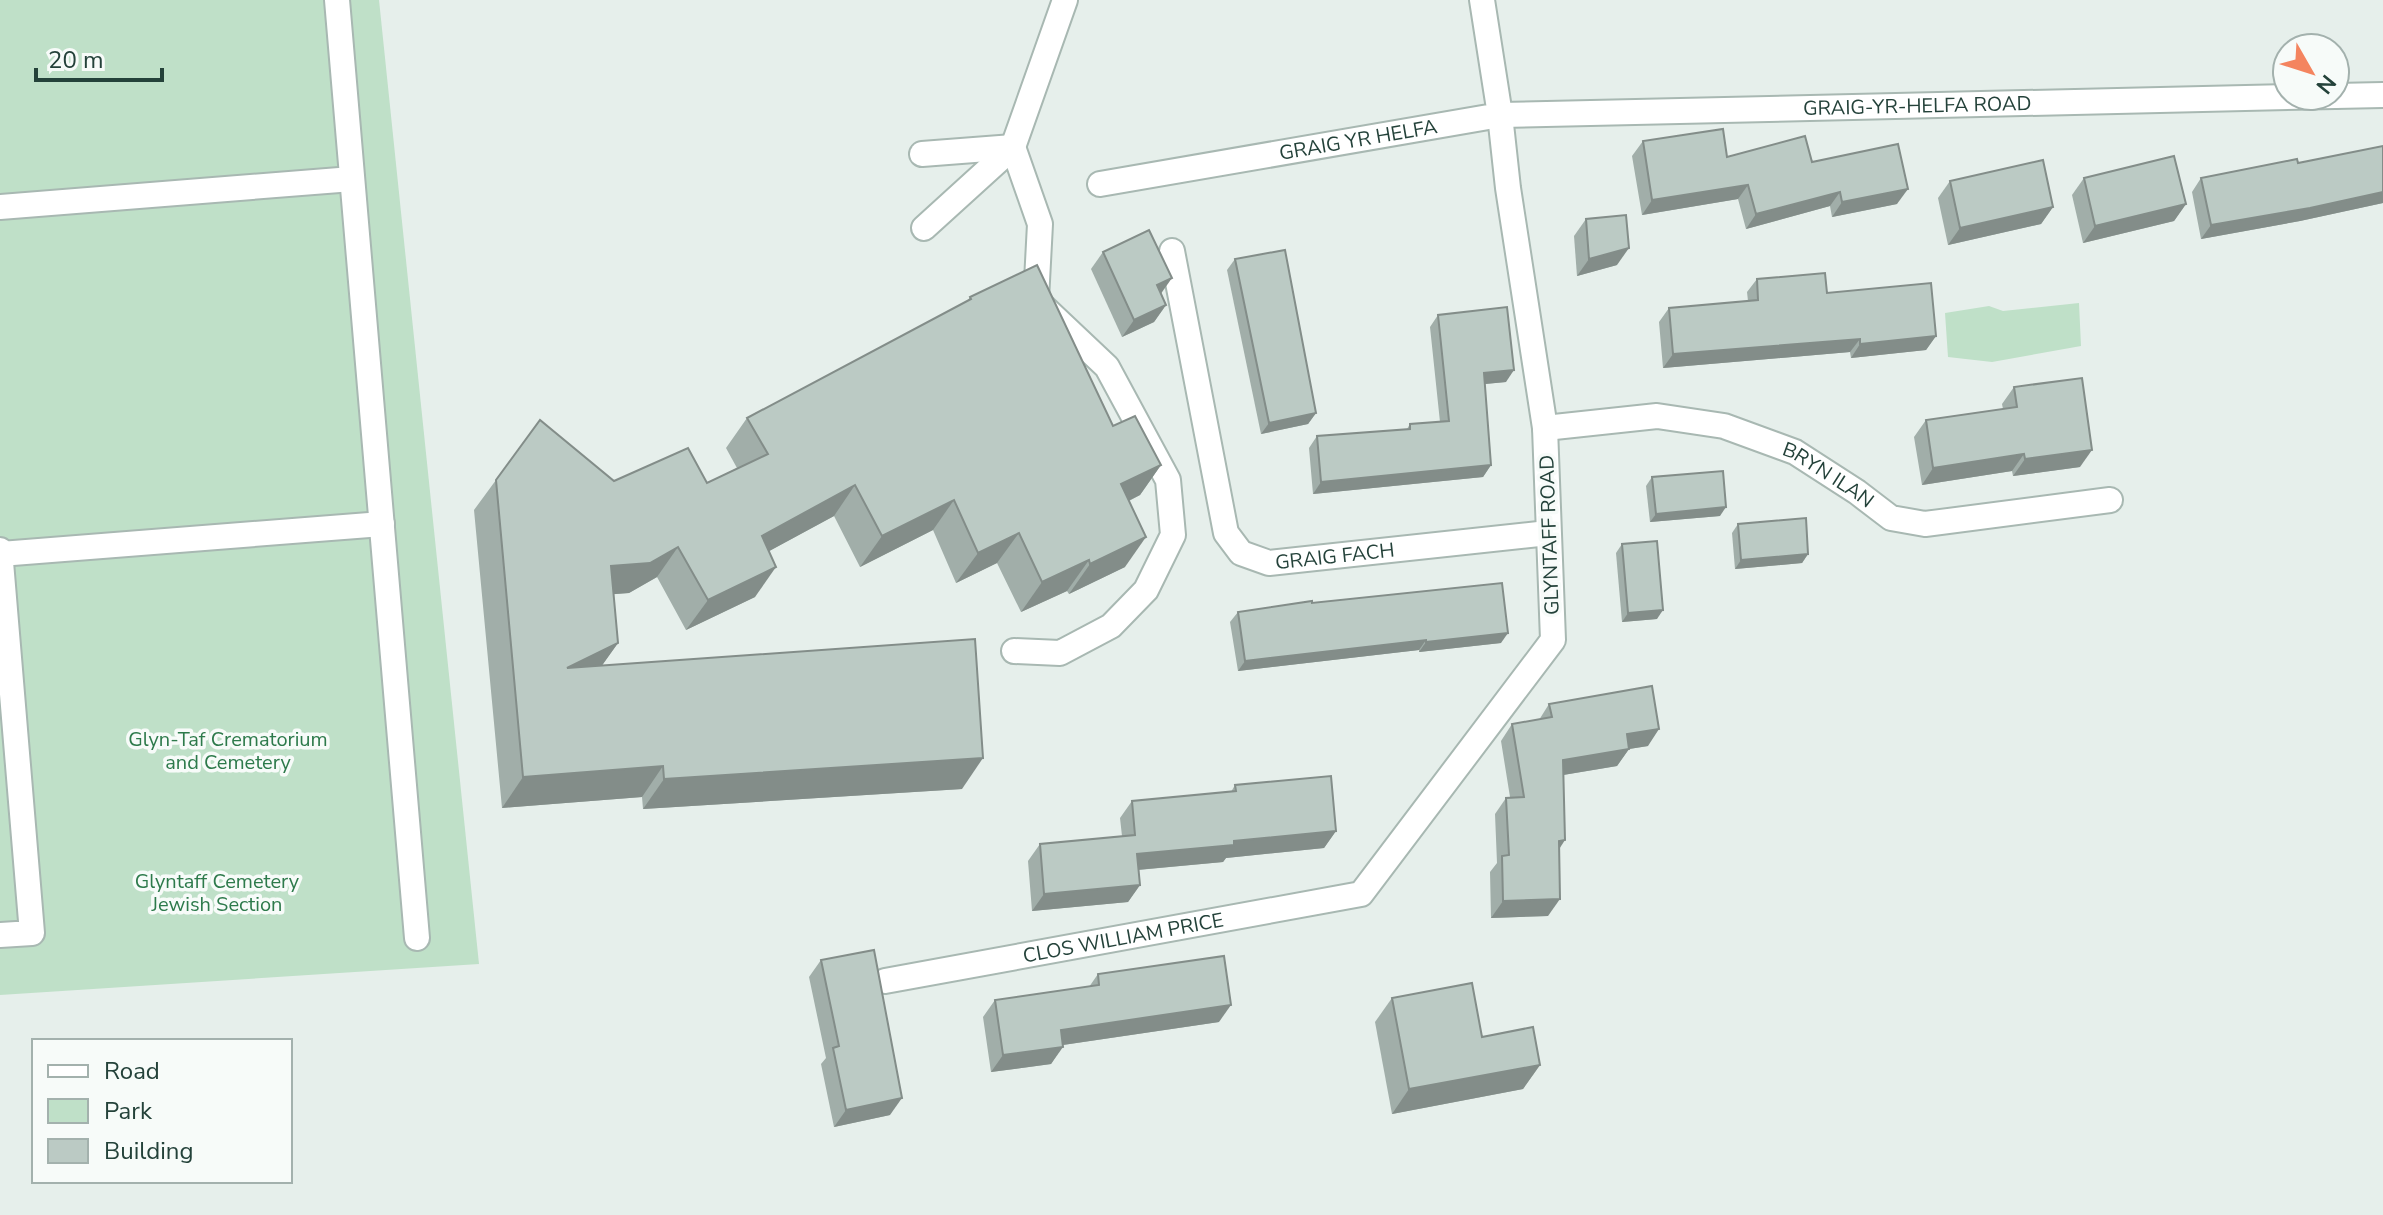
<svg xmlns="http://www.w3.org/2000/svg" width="2383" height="1215" font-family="'Nunito Sans',sans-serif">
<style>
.green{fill:#bfe0c8}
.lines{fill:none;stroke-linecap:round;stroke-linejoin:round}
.minor-casing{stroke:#a8b8b2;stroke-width:28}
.minor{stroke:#fff;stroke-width:24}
.wall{fill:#a1aea9}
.shaded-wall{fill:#838d89}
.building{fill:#bbcac4;stroke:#838d89;stroke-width:2}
.labels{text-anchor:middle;stroke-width:7;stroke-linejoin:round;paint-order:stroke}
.street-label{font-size:20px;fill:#24423a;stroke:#f7fbf9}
.park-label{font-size:20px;fill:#2d7a4b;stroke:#f7fbf9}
</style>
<rect width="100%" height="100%" fill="#e6efeb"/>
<g class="green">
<path d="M 0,0 L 379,0 L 479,964 L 0,995 Z"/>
<path d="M 2079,303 L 2081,346 L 1992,362 L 1948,357 L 1945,313 L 1989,306 L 2003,311 Z"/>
</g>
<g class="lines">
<defs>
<g id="minor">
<path d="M 337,0 L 417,938"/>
<path d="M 2335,96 L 2383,95"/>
<path d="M 1013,147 L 1040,224 L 1036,300 L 1107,367 L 1168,480 L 1173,535 L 1146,590 L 1111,626 L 1060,653 L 1014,651"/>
<path d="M 922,154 L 1013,147"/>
<path id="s1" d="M 1100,184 L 1500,115 L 1482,0"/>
<path d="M 0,207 L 352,179"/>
<path d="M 924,228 L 1013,147 L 1065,0"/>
<path id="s2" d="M 1172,251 L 1226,533 L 1241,553 L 1269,563 L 1548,533"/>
<path id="s3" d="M 1545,428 L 1657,416 L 1724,426 L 1795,452 L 1857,492 L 1891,518 L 1925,524 L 2110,500"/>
<path d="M 0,550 L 32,933 L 0,935"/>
<path d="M 0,554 L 382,524"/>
<path id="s4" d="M 885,981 L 1361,894 L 1553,640 L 1545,428 L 1508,188 L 1500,115 L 2335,96"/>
</g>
</defs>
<use href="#minor" class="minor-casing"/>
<use href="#minor" class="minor"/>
</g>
<g class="wall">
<path d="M 1643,141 L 1727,157 L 1812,162 L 1897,204 L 1832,217 L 1830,206 L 1746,229 L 1738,199 L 1642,215 L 1632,156 Z"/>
<path d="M 2383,146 L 2383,203 L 2300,221 L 2201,239 L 2192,192 L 2201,178 L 2298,163 Z"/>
<path d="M 2084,178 L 2186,204 L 2174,221 L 2083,243 L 2072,195 Z"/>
<path d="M 1950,181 L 2053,207 L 2041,224 L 1948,245 L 1938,198 Z"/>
<path d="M 1586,219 L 1617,265 L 1577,276 L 1574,236 Z"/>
<path d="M 1103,252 L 1161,293 L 1166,305 L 1154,322 L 1122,337 L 1091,269 Z"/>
<path d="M 1235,259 L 1316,413 L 1308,424 L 1261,434 L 1227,270 Z"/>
<path d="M 1757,279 L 1827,293 L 1936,336 L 1926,350 L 1851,358 L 1850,352 L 1663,368 L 1659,322 L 1669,308 L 1748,301 L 1747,292 Z"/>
<path d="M 970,297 L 1113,426 L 1161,465 L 1140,495 L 1129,501 L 1125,567 L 1069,594 L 1067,591 L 1021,612 L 997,563 L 956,583 L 933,530 L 860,567 L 834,516 L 769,551 L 755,597 L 686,630 L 657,577 L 629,593 L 613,594 L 618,643 L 602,665 L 962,789 L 643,809 L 642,797 L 502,808 L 474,510 L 496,480 L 614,481 L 707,483 L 737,468 L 726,448 L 747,418 L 967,302 Z"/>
<path d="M 1438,315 L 1506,382 L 1484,384 L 1491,465 L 1483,477 L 1313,494 L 1309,448 L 1317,436 L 1407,429 L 1410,424 L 1440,422 L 1430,327 Z"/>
<path d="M 2014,387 L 2080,467 L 2013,476 L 2012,471 L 1922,485 L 1914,437 L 1926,420 L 2003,409 L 2002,404 Z"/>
<path d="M 1652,477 L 1720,516 L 1650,522 L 1646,486 Z"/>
<path d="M 1738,524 L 1808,554 L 1802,563 L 1735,569 L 1732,533 Z"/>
<path d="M 1622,544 L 1657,619 L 1622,622 L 1616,553 Z"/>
<path d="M 1312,603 L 1501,643 L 1419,652 L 1419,650 L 1238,671 L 1230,622 L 1238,612 Z"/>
<path d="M 1549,704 L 1648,746 L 1629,749 L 1617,766 L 1563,775 L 1559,849 L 1548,916 L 1491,918 L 1490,872 L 1497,863 L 1495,814 L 1506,798 L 1510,797 L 1501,741 L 1512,724 L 1539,720 Z"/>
<path d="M 1235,785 L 1336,831 L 1324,848 L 1226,858 L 1223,862 L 1138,870 L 1140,885 L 1128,902 L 1032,911 L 1028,861 L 1040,844 L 1122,836 L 1120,818 L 1132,801 L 1231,792 Z"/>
<path d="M 821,960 L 890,1115 L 834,1127 L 821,1064 L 826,1058 L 809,977 Z"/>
<path d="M 1098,974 L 1219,1022 L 1063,1045 L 1051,1064 L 991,1072 L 983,1017 L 995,1000 L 1089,987 Z"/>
<path d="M 1392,998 L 1482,1037 L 1540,1065 L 1523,1089 L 1392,1114 L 1375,1022 Z"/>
</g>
<g class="shaded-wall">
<path d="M 1748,185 L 1738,199 L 1642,215 L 1652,200 Z"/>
<path d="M 1908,189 L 1897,204 L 1832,217 L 1842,202 Z"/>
<path d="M 1840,192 L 1830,206 L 1746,229 L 1756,214 Z"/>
<path d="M 2383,192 L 2383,203 L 2300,221 L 2201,239 L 2211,225 Z"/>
<path d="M 2186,204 L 2174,221 L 2083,243 L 2095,226 Z"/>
<path d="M 2053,207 L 2041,224 L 1948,245 L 1960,228 Z"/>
<path d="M 1629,248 L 1617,265 L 1577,276 L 1589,259 Z"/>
<path d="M 1172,278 L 1160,295 L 1157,285 Z"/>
<path d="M 1166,305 L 1154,322 L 1122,337 L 1134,320 Z"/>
<path d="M 1936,336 L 1926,350 L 1851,358 L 1860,344 Z"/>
<path d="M 1860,339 L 1850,352 L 1663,368 L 1673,354 Z"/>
<path d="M 1514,370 L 1506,382 L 1475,385 L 1484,373 Z"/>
<path d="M 1316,413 L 1308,424 L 1261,434 L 1269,423 Z"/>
<path d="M 2092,450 L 2080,467 L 2013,476 L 2025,459 Z"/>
<path d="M 2024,454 L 2012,471 L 1922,485 L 1933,468 Z"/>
<path d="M 1161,465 L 1140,495 L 1100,515 L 1121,484 Z"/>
<path d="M 1491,465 L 1483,477 L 1313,494 L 1321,482 Z"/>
<path d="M 855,485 L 834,516 L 740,567 L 762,536 Z"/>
<path d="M 954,500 L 933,530 L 860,567 L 882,536 Z"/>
<path d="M 1726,507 L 1720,516 L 1650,522 L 1656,514 Z"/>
<path d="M 1019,533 L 997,563 L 956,583 L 978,553 Z"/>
<path d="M 1146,537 L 1125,567 L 1069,594 L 1090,564 Z"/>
<path d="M 678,547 L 657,577 L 629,593 L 590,596 L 611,566 Z"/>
<path d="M 1808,554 L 1802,563 L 1735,569 L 1741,560 Z"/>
<path d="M 1089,560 L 1067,591 L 1021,612 L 1042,582 Z"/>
<path d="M 776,567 L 755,597 L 686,630 L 708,600 Z"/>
<path d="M 1663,610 L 1657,619 L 1622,622 L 1628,613 Z"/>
<path d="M 1508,633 L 1501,643 L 1419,652 L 1426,642 Z"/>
<path d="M 1426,640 L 1419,650 L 1238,671 L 1245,661 Z"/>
<path d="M 618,643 L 596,674 L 567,668 Z"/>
<path d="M 1659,729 L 1648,746 L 1629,749 L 1617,766 L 1551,777 L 1563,760 L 1627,734 Z"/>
<path d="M 983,758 L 962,789 L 643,809 L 664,779 Z"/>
<path d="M 663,766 L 642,797 L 502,808 L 523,777 Z"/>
<path d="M 1336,831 L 1324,848 L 1226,858 L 1223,862 L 1125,871 L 1137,854 L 1234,841 Z"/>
<path d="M 1565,840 L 1554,857 L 1559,841 Z"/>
<path d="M 1140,885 L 1128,902 L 1032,911 L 1044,894 Z"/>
<path d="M 1560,899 L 1548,916 L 1491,918 L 1503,901 Z"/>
<path d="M 1231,1005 L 1219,1022 L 1049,1047 L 1061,1030 Z"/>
<path d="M 1063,1047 L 1051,1064 L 991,1072 L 1003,1055 Z"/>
<path d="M 1540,1065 L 1523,1089 L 1392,1114 L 1409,1089 Z"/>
<path d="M 902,1098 L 890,1115 L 834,1127 L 846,1110 Z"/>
</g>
<g class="building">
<path d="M 1723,129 L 1727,157 L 1805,136 L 1812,162 L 1898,144 L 1908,189 L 1842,202 L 1840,192 L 1756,214 L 1748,185 L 1652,200 L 1643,141 Z"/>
<path d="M 2383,146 L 2383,192 L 2310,208 L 2211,225 L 2201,178 L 2297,159 L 2298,163 Z"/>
<path d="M 2174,156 L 2186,204 L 2095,226 L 2084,178 Z"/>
<path d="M 2043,160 L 2053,207 L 1960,228 L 1950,181 Z"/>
<path d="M 1626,215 L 1629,248 L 1589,259 L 1586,219 Z"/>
<path d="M 1149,230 L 1172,278 L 1157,285 L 1166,305 L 1134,320 L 1103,252 Z"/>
<path d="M 1285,250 L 1316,413 L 1269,423 L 1235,259 Z"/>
<path d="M 1037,265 L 1113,426 L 1135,416 L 1161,465 L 1121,484 L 1146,537 L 1090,564 L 1089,560 L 1042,582 L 1019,533 L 978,553 L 954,500 L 882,536 L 855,485 L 762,536 L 776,567 L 708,600 L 678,547 L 650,563 L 611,566 L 618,643 L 567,668 L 975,639 L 983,758 L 664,779 L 663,766 L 523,777 L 496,480 L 540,420 L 614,481 L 688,448 L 707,483 L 768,454 L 747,418 L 971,299 L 970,297 Z"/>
<path d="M 1825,273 L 1827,293 L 1931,283 L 1936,336 L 1860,344 L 1860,339 L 1673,354 L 1669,308 L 1758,300 L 1757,279 Z"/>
<path d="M 1507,307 L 1514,370 L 1484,373 L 1491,465 L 1321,482 L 1317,436 L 1410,429 L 1410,424 L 1449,421 L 1438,315 Z"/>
<path d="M 2082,378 L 2092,450 L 2025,459 L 2024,454 L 1933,468 L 1926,420 L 2017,407 L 2014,387 Z"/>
<path d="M 1723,471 L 1726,507 L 1656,514 L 1652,477 Z"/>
<path d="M 1806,518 L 1808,554 L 1741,560 L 1738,524 Z"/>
<path d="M 1657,541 L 1663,610 L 1628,613 L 1622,544 Z"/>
<path d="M 1502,583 L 1508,633 L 1426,642 L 1426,640 L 1245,661 L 1238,612 L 1312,601 L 1312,603 Z"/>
<path d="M 1652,686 L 1659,729 L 1627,734 L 1629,749 L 1563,760 L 1565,840 L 1559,841 L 1560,899 L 1503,901 L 1502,856 L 1509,855 L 1506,798 L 1524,797 L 1512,724 L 1552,717 L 1549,704 Z"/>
<path d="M 1331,776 L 1336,831 L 1234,841 L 1234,845 L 1137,854 L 1140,885 L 1044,894 L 1040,844 L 1135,835 L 1132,801 L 1236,791 L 1235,785 Z"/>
<path d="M 874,950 L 902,1098 L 846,1110 L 833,1048 L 839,1046 L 821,960 Z"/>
<path d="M 1224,956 L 1231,1005 L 1061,1030 L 1063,1047 L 1003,1055 L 995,1000 L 1099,985 L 1098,974 Z"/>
<path d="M 1472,983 L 1482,1037 L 1533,1027 L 1540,1065 L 1409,1089 L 1392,998 Z"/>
</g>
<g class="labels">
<g class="street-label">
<text dy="7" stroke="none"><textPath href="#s4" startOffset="1748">GRAIG-YR-HELFA ROAD</textPath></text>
<text dy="7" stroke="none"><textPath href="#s1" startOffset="262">GRAIG YR HELFA</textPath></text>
<text dy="7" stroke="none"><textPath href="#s3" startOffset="296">BRYN ILAN</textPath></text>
<text transform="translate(1549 535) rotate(-92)" y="7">GLYNTAFF ROAD</text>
<text dy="7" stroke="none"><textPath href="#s2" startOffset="408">GRAIG FACH</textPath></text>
<text dy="7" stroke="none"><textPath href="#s4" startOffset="242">CLOS WILLIAM PRICE</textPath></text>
</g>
<g class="park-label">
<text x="228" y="746">Glyn-Taf Crematorium<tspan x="228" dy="23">and Cemetery</tspan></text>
<text x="217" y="888">Glyntaff Cemetery<tspan x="217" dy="23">Jewish Section</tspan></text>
</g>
</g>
<rect x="32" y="1039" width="260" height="144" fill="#f7fbf9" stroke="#a3b1ad" stroke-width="2"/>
<rect x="48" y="1065" width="40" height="12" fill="#ffffff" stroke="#a3b1ad" stroke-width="2"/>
<text x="104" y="1079" font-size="24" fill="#24423a">Road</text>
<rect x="48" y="1099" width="40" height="24" fill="#bfe0c8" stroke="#a3b1ad" stroke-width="2"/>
<text x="104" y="1119" font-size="24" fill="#24423a">Park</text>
<rect x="48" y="1139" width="40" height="24" fill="#bbcac4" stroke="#a3b1ad" stroke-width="2"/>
<text x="104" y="1159" font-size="24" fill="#24423a">Building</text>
<g transform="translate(2311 72) rotate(129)"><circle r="38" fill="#f7fbf9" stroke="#a3b1ad" stroke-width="2"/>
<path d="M0-6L14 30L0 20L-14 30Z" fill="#f4845f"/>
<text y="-12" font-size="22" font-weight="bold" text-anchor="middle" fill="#24423a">N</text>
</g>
<path d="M36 68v12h126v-12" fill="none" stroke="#24423a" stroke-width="4"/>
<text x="48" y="68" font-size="24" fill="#24423a" stroke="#f7fbf9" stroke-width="6" paint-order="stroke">20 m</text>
</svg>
